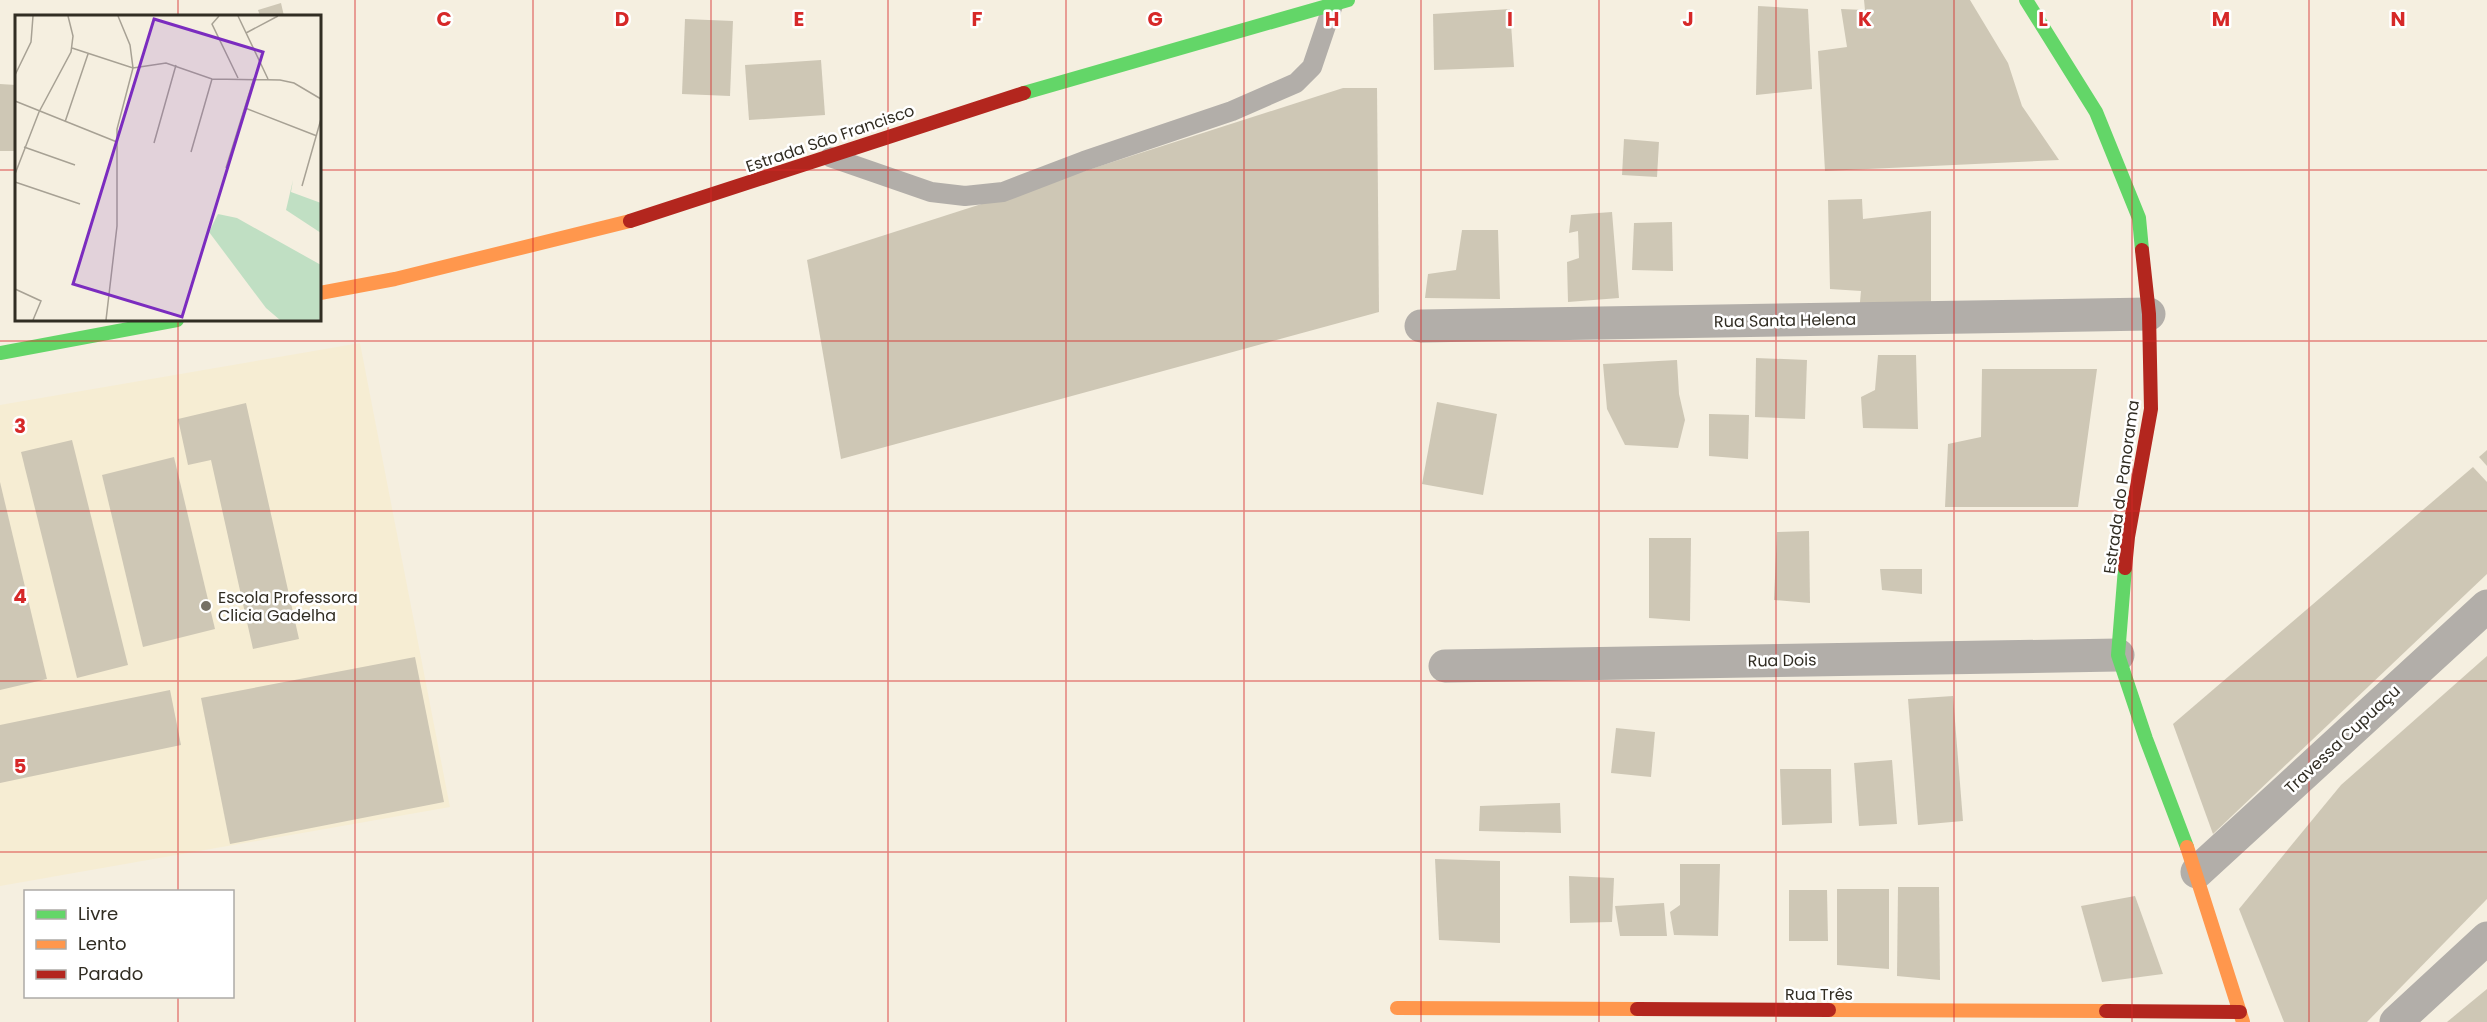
<svg xmlns="http://www.w3.org/2000/svg" width="2487" height="1022" font-family="Poppins,sans-serif">
<style>
.built{fill:#f6edd3}
.building{fill:#cec7b5}
.lines{fill:none;stroke-linecap:round;stroke-linejoin:round}
.lane{stroke:#b2aea9;stroke-width:20}
.street{stroke:#b2aea9;stroke-width:33}
.fast{stroke:#63d668;stroke-width:14}
.slow{stroke:#ff974d;stroke-width:14}
.jam{stroke:#b3261e;stroke-width:14}
.grid{fill:none;stroke:#d62828;stroke-width:1.5;stroke-opacity:0.55}
.poi-dot{fill:#767165;stroke:#fff;stroke-width:2}
.labels{text-anchor:middle;stroke-width:5;stroke-linejoin:round;paint-order:stroke}
.street-label{font-size:16px;fill:#312d23;stroke:#fff}
.poi-label{font-size:16px;fill:#312d23;stroke:#fff;text-anchor:start}
.inset-road{fill:none;stroke:#a7a194;stroke-width:1.5}
.view{fill:#7b2cbf;fill-opacity:0.15;stroke:#7b2cbf;stroke-width:3}
.inset-edge{fill:none;stroke:#312d23;stroke-width:3}
.grid-label{font-size:20px;text-anchor:middle;font-weight:bold;fill:#d62828;stroke:#fff;stroke-width:5;stroke-linejoin:round;paint-order:stroke}
</style>
<rect width="100%" height="100%" fill="#f5efe0"/>
<path class="built" d="M 360,343 L 450,807 L 0,886 L 0,405 Z"/>
<g class="building">
<path d="M 1864,0 L 1970,0 L 2008,63 L 2022,106 L 2059,160 L 1825,171 L 1818,51 L 1847,47 L 1841,9 L 1865,10 Z"/>
<path d="M 281,3 L 284,16 L 260,16 L 258,10 Z"/>
<path d="M 1758,6 L 1808,9 L 1812,89 L 1756,95 Z"/>
<path d="M 1510,9 L 1514,67 L 1434,70 L 1433,14 Z"/>
<path d="M 685,19 L 733,21 L 730,96 L 682,94 Z"/>
<path d="M 821,60 L 825,115 L 749,120 L 745,65 Z"/>
<path d="M 0,84 L 16,85 L 16,151 L 0,151 Z"/>
<path d="M 1343,88 L 1377,88 L 1379,312 L 841,459 L 807,260 Z"/>
<path d="M 1624,139 L 1659,142 L 1657,177 L 1622,175 Z"/>
<path d="M 1862,199 L 1863,219 L 1931,211 L 1931,314 L 1859,313 L 1861,291 L 1830,289 L 1828,200 Z"/>
<path d="M 1612,212 L 1619,298 L 1568,302 L 1567,262 L 1579,258 L 1578,231 L 1569,233 L 1571,215 Z"/>
<path d="M 1672,222 L 1673,271 L 1632,270 L 1634,223 Z"/>
<path d="M 1462,230 L 1498,230 L 1500,299 L 1425,298 L 1428,274 L 1456,270 Z"/>
<path d="M 1878,355 L 1916,355 L 1918,429 L 1863,428 L 1861,397 L 1875,390 Z"/>
<path d="M 1756,358 L 1807,360 L 1805,419 L 1755,417 Z"/>
<path d="M 1677,360 L 1679,394 L 1685,420 L 1678,448 L 1625,445 L 1607,409 L 1603,364 Z"/>
<path d="M 1982,369 L 2097,369 L 2078,507 L 1945,507 L 1948,444 L 1981,437 Z"/>
<path d="M 1437,402 L 1497,414 L 1483,495 L 1422,484 Z"/>
<path d="M 246,403 L 299,639 L 253,649 L 211,460 L 188,465 L 178,419 Z"/>
<path d="M 1709,414 L 1749,415 L 1748,459 L 1709,456 Z"/>
<path d="M 72,440 L 128,665 L 77,678 L 21,452 Z"/>
<path d="M 2487,450 L 2487,466 L 2479,457 Z"/>
<path d="M 174,457 L 215,629 L 143,647 L 102,475 Z"/>
<path d="M 2473,467 L 2487,482 L 2487,574 L 2213,834 L 2173,724 Z"/>
<path d="M 0,482 L 47,679 L 0,690 Z"/>
<path d="M 1809,531 L 1810,603 L 1774,600 L 1777,532 Z"/>
<path d="M 1649,538 L 1691,538 L 1690,621 L 1649,618 Z"/>
<path d="M 1880,569 L 1922,569 L 1922,594 L 1882,590 Z"/>
<path d="M 2487,656 L 2487,899 L 2367,1022 L 2284,1022 L 2239,909 L 2341,785 Z"/>
<path d="M 415,657 L 444,802 L 230,844 L 201,698 Z"/>
<path d="M 170,690 L 181,745 L 0,783 L 0,725 Z"/>
<path d="M 1953,696 L 1963,821 L 1918,825 L 1908,699 Z"/>
<path d="M 1616,728 L 1655,732 L 1651,777 L 1611,773 Z"/>
<path d="M 1892,760 L 1897,824 L 1859,826 L 1854,763 Z"/>
<path d="M 1780,769 L 1831,769 L 1832,823 L 1782,825 Z"/>
<path d="M 1560,803 L 1561,833 L 1479,831 L 1480,806 Z"/>
<path d="M 1435,859 L 1500,861 L 1500,943 L 1439,940 Z"/>
<path d="M 1680,864 L 1720,864 L 1718,936 L 1674,935 L 1670,912 L 1680,905 Z"/>
<path d="M 1569,876 L 1614,878 L 1612,922 L 1570,923 Z"/>
<path d="M 1898,887 L 1939,887 L 1940,980 L 1897,976 Z"/>
<path d="M 1837,889 L 1889,889 L 1889,969 L 1837,965 Z"/>
<path d="M 1789,890 L 1827,890 L 1828,941 L 1789,941 Z"/>
<path d="M 2135,896 L 2163,974 L 2102,982 L 2081,906 Z"/>
<path d="M 1664,903 L 1667,936 L 1620,936 L 1615,906 Z"/>
<path d="M 2487,989 L 2487,1022 L 2447,1022 Z"/>
</g>
<g class="lines">
<path class="lane" d="M 830,157 L 931,192 L 965,196 L 1003,192 L 1084,161 L 1232,111 L 1296,83 L 1312,67 L 1333,5"/>
<g class="street">
<path d="M 1421,326 L 2149,314"/>
<path d="M 1445,666 L 2118,655"/>
<path d="M 2197,872 L 2487,606"/>
<path d="M 2396,1022 L 2487,938"/>
</g>
<g class="fast">
<path d="M 2026,0 L 2096,112 L 2139,218 L 2142,250"/>
<path d="M 1024,93 L 1348,0"/>
<path d="M 0,353 L 177,320"/>
<path d="M 2125,568 L 2118,655 L 2146,739 L 2187,847"/>
</g>
<g class="slow">
<path d="M 320,293 L 395,279 L 630,221"/>
<path d="M 2187,847 L 2243,1022"/>
<path d="M 1397,1008 L 1637,1009"/>
<path d="M 1829,1010 L 2106,1011"/>
</g>
<g class="jam">
<path d="M 630,221 L 1024,93"/>
<path d="M 2125,568 L 2128,537 L 2151,409 L 2149,314 L 2142,250"/>
<path d="M 1637,1009 L 1829,1010"/>
<path d="M 2106,1011 L 2240,1012"/>
</g>
</g>
<path class="grid" d="M 178,0 L 178,16M 355,0 L 355,1022M 533,0 L 533,1022M 711,0 L 711,1022M 888,0 L 888,1022M 1066,0 L 1066,1022M 1244,0 L 1244,1022M 1421,0 L 1421,1022M 1599,0 L 1599,1022M 1776,0 L 1776,1022M 1954,0 L 1954,1022M 2132,0 L 2132,1022M 2309,0 L 2309,1022M 0,170 L 16,170M 320,170 L 2487,170M 178,320 L 178,892M 0,341 L 2487,341M 0,511 L 2487,511M 0,681 L 2487,681M 0,852 L 2487,852M 178,996 L 178,1022"/>
<circle class="poi-dot" cx="206" cy="606" r="6"/>
<g class="labels">
<g class="street-label">
<text transform="translate(830 138) rotate(-19)" y="6">Estrada São Francisco</text>
<text transform="translate(1785 320) rotate(-1)" y="6">Rua Santa Helena</text>
<text transform="translate(2121 487) rotate(-82)" y="6">Estrada do Panorama</text>
<text transform="translate(1782 660) rotate(-1)" y="6">Rua Dois</text>
<text transform="translate(2342 739) rotate(-43)" y="6">Travessa Cupuaçu</text>
<text x="1819" y="1000">Rua Três</text>
</g>
<g class="poi-label">
<text x="218" y="603">Escola Professora<tspan x="218" dy="18">Clicia Gadelha</tspan></text>
</g>
</g>
<g transform="translate(15 15)">
<rect width="306" height="306" fill="#f5efe0"/>
<path d="M 278,165 L 276,177 L 306,188 L 306,218 L 271,195 ZM 203,199 L 222,203 L 306,250 L 306,305 L 265,305 L 251,293 L 194,217 Z" fill="#c0dfc3"/>
<path class="inset-road" d="M 204,1 L 197,9 L 223,63M 223,1 L 253,64M 231,18 L 263,1M 57,33 L 118,53 L 151,48 L 197,64 L 265,65 L 279,68 L 306,84M 0,60 L 16,27 L 18,1M 0,86 L 102,127M 230,93 L 302,121M 50,107 L 73,39M 139,128 L 161,50M 9,132 L 60,150M 176,137 L 197,64M 211,153 L 239,63M 0,159 L 24,97 L 56,37 L 58,21 L 53,1M 0,167 L 65,189M 287,171 L 306,104M 0,274 L 26,286 L 18,305M 91,305 L 102,211 L 102,114 L 118,53 L 115,30 L 103,1"/>
<path class="view" d="M 139,4 L 248,37 L 167,302 L 58,269 Z"/>
<rect width="306" height="306" class="inset-edge"/>
</g>
<g class="grid-label">
<text x="444" y="26">C</text>
<text x="622" y="26">D</text>
<text x="799" y="26">E</text>
<text x="977" y="26">F</text>
<text x="1155" y="26">G</text>
<text x="1332" y="26">H</text>
<text x="1510" y="26">I</text>
<text x="1688" y="26">J</text>
<text x="1865" y="26">K</text>
<text x="2043" y="26">L</text>
<text x="2221" y="26">M</text>
<text x="2398" y="26">N</text>
<text x="20" y="433">3</text>
<text x="20" y="603">4</text>
<text x="20" y="773">5</text>
</g>
<rect x="24" y="890" width="210" height="108" fill="#ffffff" stroke="#adaba7" stroke-width="1.5"/>
<rect x="36" y="910" width="30" height="9" fill="#63d668" stroke="#adaba7" stroke-width="1.5"/>
<text x="78" y="920" font-size="18" fill="#312d23">Livre</text>
<rect x="36" y="940" width="30" height="9" fill="#ff974d" stroke="#adaba7" stroke-width="1.5"/>
<text x="78" y="950" font-size="18" fill="#312d23">Lento</text>
<rect x="36" y="970" width="30" height="9" fill="#b3261e" stroke="#adaba7" stroke-width="1.5"/>
<text x="78" y="980" font-size="18" fill="#312d23">Parado</text>
</svg>
